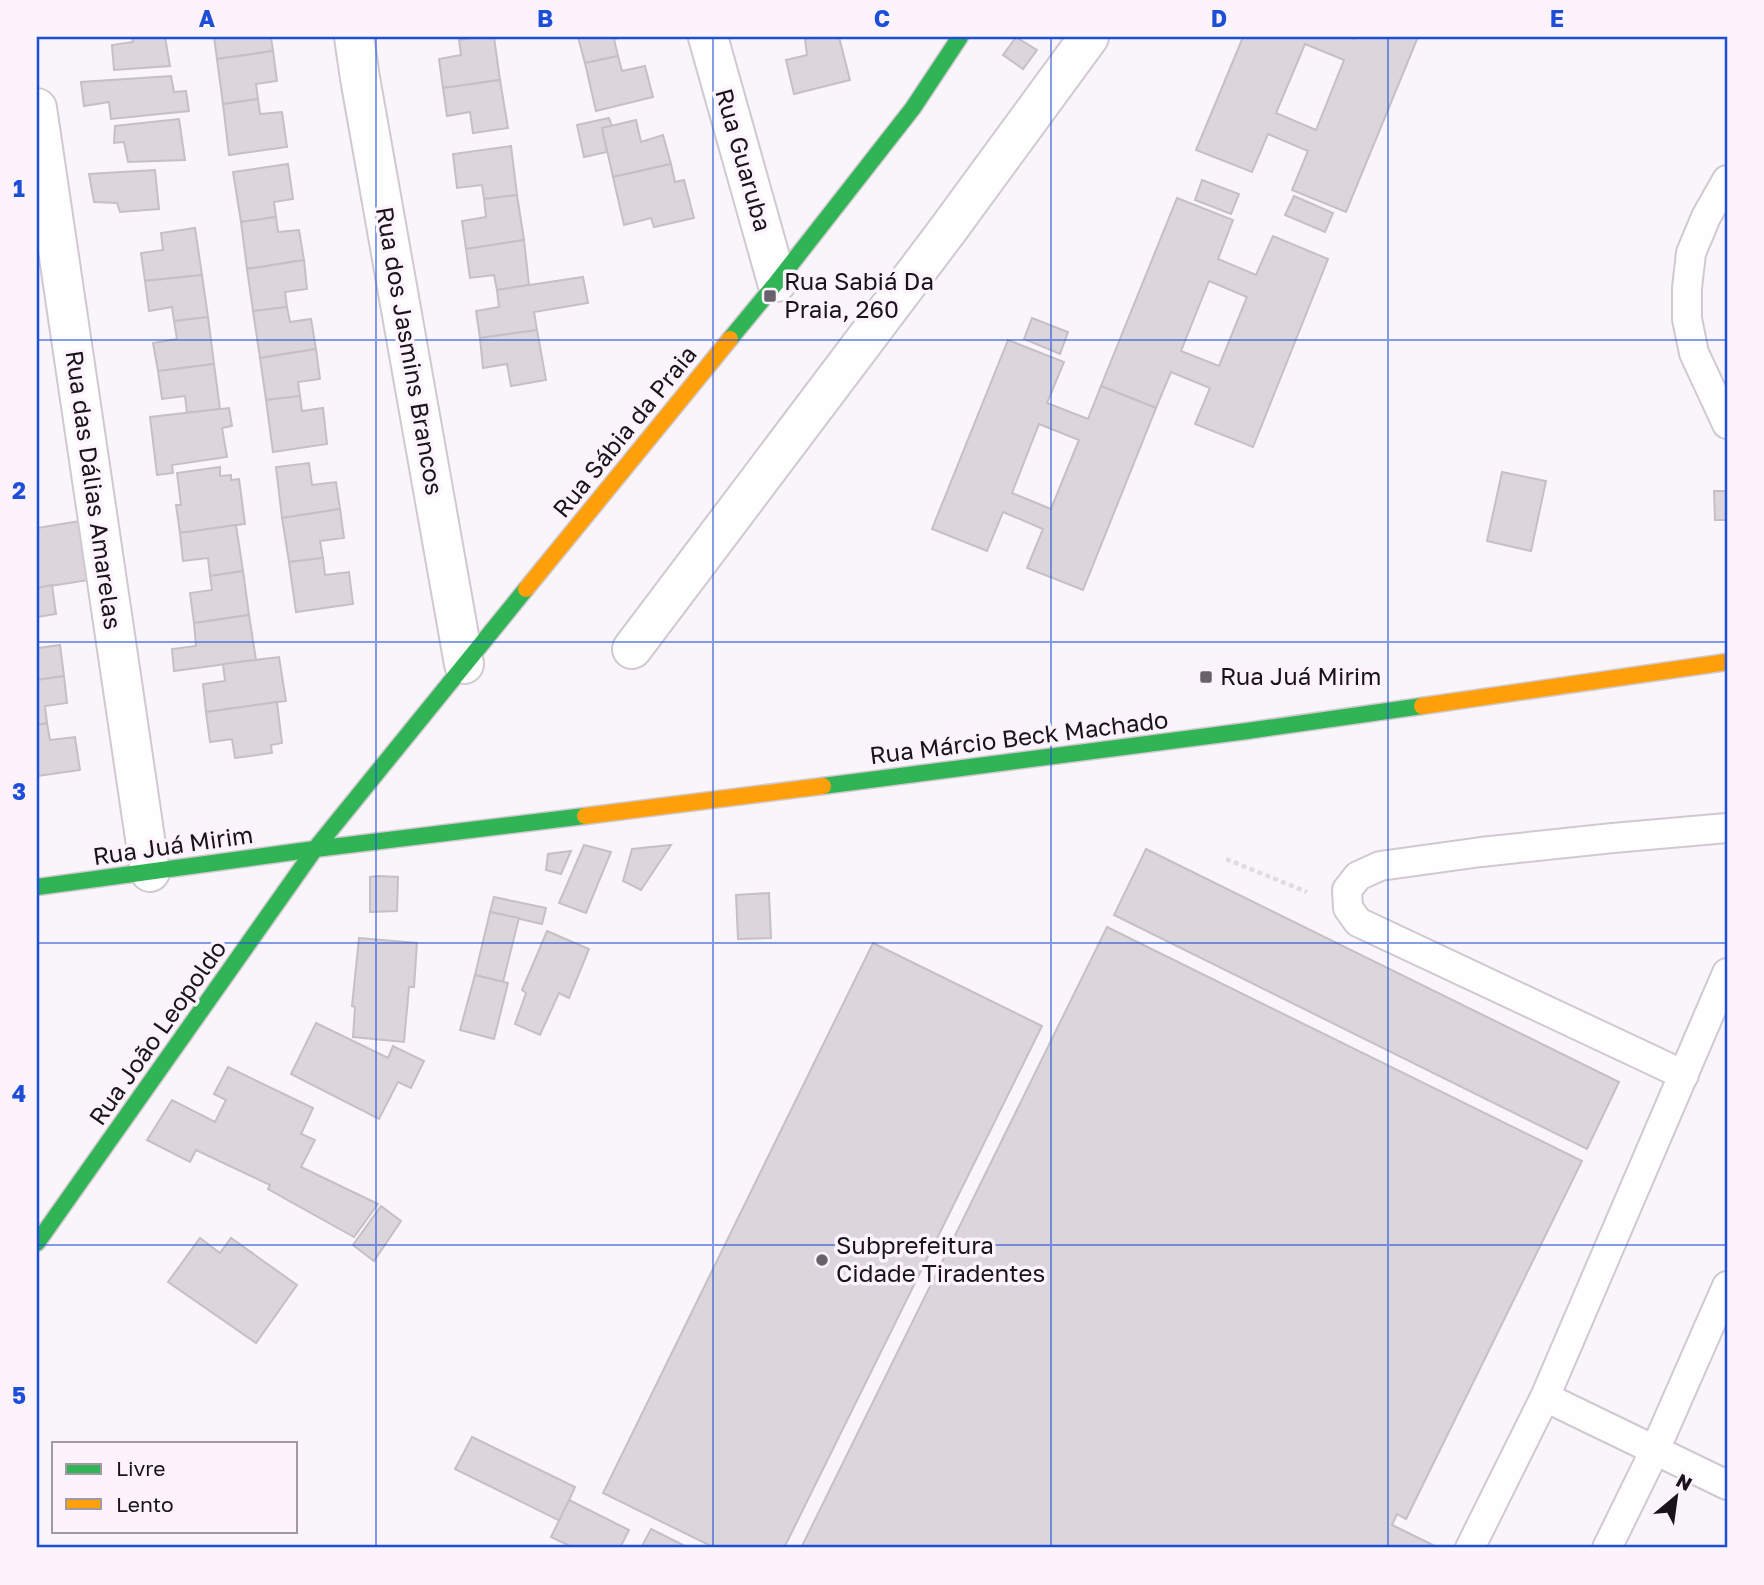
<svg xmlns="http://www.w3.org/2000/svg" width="1764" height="1585" font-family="'Golos Text',sans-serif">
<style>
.building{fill:#dcd5dc;stroke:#c5bfc6;stroke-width:2;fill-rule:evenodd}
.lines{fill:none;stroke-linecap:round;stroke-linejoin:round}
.lane-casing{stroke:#d0c9d0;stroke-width:32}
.street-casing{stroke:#d0c9d0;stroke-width:42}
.fast-casing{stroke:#d0c9d0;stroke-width:19}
.slow-casing{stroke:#d0c9d0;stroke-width:19}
.path{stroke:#dfdde0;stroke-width:4.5;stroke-dasharray:5 3.5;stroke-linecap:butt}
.lane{stroke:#fefefe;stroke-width:28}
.street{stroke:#fefefe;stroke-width:38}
.fast{stroke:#30b455;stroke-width:16}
.slow{stroke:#ff9f0a;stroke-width:16}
.grid{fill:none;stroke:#1d4ed8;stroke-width:2;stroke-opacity:0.55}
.poi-dot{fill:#69626a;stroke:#fcf3fd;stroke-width:2.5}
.labels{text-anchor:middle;stroke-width:7;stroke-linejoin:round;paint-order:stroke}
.street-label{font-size:24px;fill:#1b131c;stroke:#fcf3fd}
.poi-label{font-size:24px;fill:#1b131c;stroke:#fcf3fd;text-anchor:start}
.neatline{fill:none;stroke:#1d4ed8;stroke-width:2.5}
.grid-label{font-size:23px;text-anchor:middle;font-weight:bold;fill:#1d4ed8}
</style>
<rect width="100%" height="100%" fill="#faf5fb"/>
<g class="building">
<path d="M 132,37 L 165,37 L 170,66 L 114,70 L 112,45 L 133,42 Z"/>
<path d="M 214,37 L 271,37 L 273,51 L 217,59 Z"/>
<path d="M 479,37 L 494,37 L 500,80 L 443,88 L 439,59 L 461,55 L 459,40 Z"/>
<path d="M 578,37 L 624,37 L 614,39 L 618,56 L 585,63 Z"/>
<path d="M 814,37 L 839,37 L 850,80 L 794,94 L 786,60 L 807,55 L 805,39 Z"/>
<path d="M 1016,37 L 1037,50 L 1023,69 L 1003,55 Z"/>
<path d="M 1243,37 L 1349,37 L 1354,39 L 1355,37 L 1418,37 L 1346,212 L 1292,190 L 1308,151 L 1268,134 L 1252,172 L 1196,150 ZM 1305,44 L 1344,60 L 1316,130 L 1276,113 Z"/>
<path d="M 273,51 L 277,81 L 256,84 L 258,99 L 223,104 L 217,59 Z"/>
<path d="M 618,56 L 622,71 L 645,66 L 653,97 L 596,111 L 585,63 Z"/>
<path d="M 171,76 L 174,92 L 186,91 L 189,111 L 111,119 L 109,102 L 84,106 L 81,82 Z"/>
<path d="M 500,80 L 508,128 L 473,133 L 470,112 L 447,116 L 443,88 Z"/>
<path d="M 258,99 L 260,114 L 282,112 L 287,147 L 229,155 L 223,104 Z"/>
<path d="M 609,118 L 612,126 L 602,128 L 607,152 L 584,157 L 577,125 Z"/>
<path d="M 179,119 L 185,160 L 128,162 L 124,142 L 114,143 L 115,126 Z"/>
<path d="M 636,120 L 641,142 L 663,135 L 671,164 L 613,177 L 602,128 Z"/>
<path d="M 511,146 L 517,195 L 484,199 L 482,185 L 457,188 L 453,154 Z"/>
<path d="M 288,164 L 293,199 L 274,202 L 276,217 L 241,222 L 233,172 Z"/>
<path d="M 671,164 L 675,182 L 684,180 L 694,218 L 654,227 L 651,218 L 624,225 L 613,177 Z"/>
<path d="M 155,170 L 159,209 L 120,212 L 117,203 L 94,202 L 89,174 Z"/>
<path d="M 1202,180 L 1239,194 L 1231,214 L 1195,200 Z"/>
<path d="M 517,195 L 524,240 L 466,249 L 462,221 L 486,217 L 484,199 Z"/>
<path d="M 1294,196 L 1333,213 L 1325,232 L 1285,215 Z"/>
<path d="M 1177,198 L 1233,220 L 1218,259 L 1256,275 L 1273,236 L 1328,259 L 1253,447 L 1195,424 L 1210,388 L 1171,372 L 1156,408 L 1101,386 ZM 1209,281 L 1247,297 L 1219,366 L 1181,351 Z"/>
<path d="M 276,217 L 278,232 L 299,230 L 304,260 L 247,269 L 241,222 Z"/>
<path d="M 195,228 L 202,275 L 145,281 L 141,253 L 163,250 L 161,233 Z"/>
<path d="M 524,240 L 529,285 L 497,290 L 494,275 L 470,278 L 466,249 Z"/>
<path d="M 304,260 L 307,289 L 285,292 L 287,307 L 253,311 L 247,269 Z"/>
<path d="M 202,275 L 208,317 L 174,321 L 172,307 L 149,311 L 145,281 Z"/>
<path d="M 583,277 L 588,303 L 534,312 L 537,330 L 480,338 L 476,311 L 499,307 L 497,290 Z"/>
<path d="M 287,307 L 290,322 L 311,319 L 316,349 L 260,358 L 253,311 Z"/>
<path d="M 208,317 L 214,364 L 158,371 L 153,343 L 177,339 L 174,321 Z"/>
<path d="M 1032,318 L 1068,332 L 1060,354 L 1024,339 Z"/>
<path d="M 537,330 L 546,380 L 511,386 L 507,364 L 483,368 L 480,338 Z"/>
<path d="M 1008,340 L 1064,362 L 1047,403 L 1088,419 L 1101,386 L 1156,408 L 1083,590 L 1027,568 L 1043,529 L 1003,512 L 987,551 L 932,529 ZM 1039,424 L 1079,440 L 1051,509 L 1012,493 Z"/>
<path d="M 316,349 L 320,379 L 298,382 L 300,396 L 266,400 L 260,358 Z"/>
<path d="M 214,364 L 220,409 L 187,413 L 185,396 L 162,399 L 158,371 Z"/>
<path d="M 300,396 L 302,411 L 323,408 L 327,444 L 273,452 L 266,400 Z"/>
<path d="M 229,408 L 232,426 L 222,428 L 227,457 L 172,465 L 173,473 L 157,475 L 150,417 Z"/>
<path d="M 309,463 L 312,485 L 336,482 L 340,509 L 282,518 L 276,467 Z"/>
<path d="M 220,467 L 220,476 L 231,475 L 231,480 L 239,479 L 245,524 L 180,533 L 176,505 L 181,505 L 177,473 Z"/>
<path d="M 1502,472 L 1546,481 L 1531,551 L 1487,541 Z"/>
<path d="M 1714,491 L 1727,491 L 1727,520 L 1715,520 Z"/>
<path d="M 340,509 L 344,538 L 320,541 L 323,558 L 289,562 L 282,518 Z"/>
<path d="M 80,521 L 89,580 L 37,588 L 37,528 Z"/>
<path d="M 236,525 L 243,571 L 210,576 L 208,558 L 183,561 L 180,533 Z"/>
<path d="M 323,558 L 325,575 L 349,572 L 353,604 L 296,612 L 289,562 Z"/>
<path d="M 243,571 L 249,615 L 194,623 L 190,593 L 212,590 L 210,576 Z"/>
<path d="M 52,585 L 56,614 L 37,617 L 37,588 Z"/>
<path d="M 249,615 L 256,660 L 174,671 L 172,649 L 196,646 L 194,623 Z"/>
<path d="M 37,638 L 38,648 L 60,645 L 64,676 L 37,680 Z"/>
<path d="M 279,657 L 286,701 L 206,712 L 203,684 L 225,681 L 223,664 Z"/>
<path d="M 64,676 L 67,703 L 45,706 L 47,723 L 37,725 L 37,680 Z"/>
<path d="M 277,702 L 282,743 L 271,745 L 272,753 L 235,758 L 232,739 L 210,742 L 206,712 Z"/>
<path d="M 47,723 L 50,740 L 75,737 L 80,770 L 37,776 L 37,725 Z"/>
<path d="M 584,845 L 611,852 L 586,913 L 559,903 Z"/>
<path d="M 671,845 L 641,890 L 623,881 L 632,849 Z"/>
<path d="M 1146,849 L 1619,1082 L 1587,1149 L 1114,915 Z"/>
<path d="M 571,851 L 561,874 L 546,870 L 548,854 Z"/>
<path d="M 379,876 L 398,877 L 397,911 L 370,912 L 370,877 Z"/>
<path d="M 769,893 L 771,938 L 738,939 L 736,895 Z"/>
<path d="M 494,897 L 546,908 L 542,924 L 490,912 Z"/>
<path d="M 490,912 L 519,918 L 503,982 L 475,975 Z"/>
<path d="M 1107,927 L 1582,1161 L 1406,1519 L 1397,1514 L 1392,1525 L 1435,1546 L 1434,1548 L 801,1548 Z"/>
<path d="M 547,931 L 589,949 L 569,998 L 559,993 L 540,1035 L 515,1024 L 526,993 L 522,990 Z"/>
<path d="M 359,938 L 417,943 L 414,987 L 409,987 L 404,1042 L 353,1037 L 355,1007 L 352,1006 Z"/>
<path d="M 873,943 L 1042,1026 L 784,1548 L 715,1548 L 603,1493 Z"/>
<path d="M 475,975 L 508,983 L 494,1039 L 460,1030 Z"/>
<path d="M 316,1023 L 388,1058 L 393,1046 L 424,1061 L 411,1088 L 398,1082 L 379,1119 L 291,1074 Z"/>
<path d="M 228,1067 L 313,1108 L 301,1134 L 315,1140 L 301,1167 L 378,1204 L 354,1237 L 268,1189 L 270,1185 L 196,1150 L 190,1162 L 147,1140 L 172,1100 L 215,1122 L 226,1100 L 214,1094 Z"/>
<path d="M 381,1206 L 401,1221 L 374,1261 L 353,1245 Z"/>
<path d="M 200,1238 L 220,1253 L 231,1238 L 297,1285 L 256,1343 L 168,1282 Z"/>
<path d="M 472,1437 L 575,1487 L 560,1521 L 455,1469 Z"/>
<path d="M 569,1500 L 629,1530 L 620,1548 L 574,1548 L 551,1537 Z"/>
<path d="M 651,1529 L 689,1548 L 641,1548 Z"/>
</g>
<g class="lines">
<defs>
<g id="lane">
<path d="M 1727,180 L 1706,217 L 1691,253 L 1687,288 L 1687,319 L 1694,353 L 1727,424"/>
<path d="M 1684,1075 L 1358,922 L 1348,908 L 1347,890 L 1358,876 L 1380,866 L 1481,852 L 1613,838 L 1727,828"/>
<path d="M 1545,1397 L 1727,1485"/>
<path d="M 1470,1548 L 1545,1397 L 1727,973"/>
<path d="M 1607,1548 L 1655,1450 L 1727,1286"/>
</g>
<g id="street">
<path d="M 354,37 L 360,78 L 464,664"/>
<path d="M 708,37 L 777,282"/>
<path d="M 37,108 L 150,872"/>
<path d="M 632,649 L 947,231 L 1089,37"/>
</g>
<g id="fast">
<path d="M 730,339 L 777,282 L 913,108 L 960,37"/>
<path d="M 823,786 L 1247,731 L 1422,706"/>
<path d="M 37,887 L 315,849 L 585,816"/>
<path d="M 37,1243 L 315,849 L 526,589"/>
</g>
<g id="slow">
<path d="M 526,589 L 730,339"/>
<path d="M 1422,706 L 1727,662"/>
<path d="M 585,816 L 823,786"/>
</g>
</defs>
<use href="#lane" class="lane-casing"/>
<use href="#street" class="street-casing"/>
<use href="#fast" class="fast-casing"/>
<use href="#slow" class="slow-casing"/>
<path class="path" d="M 1226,859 L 1307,892"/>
<use href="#lane" class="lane"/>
<use href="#street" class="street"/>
<use href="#fast" class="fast"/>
<use href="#slow" class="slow"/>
</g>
<path class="grid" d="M 376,37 L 376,1548M 713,37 L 713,1548M 1051,37 L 1051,1548M 1388,37 L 1388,1548M 37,340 L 1727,340M 37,642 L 1727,642M 37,943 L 1727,943M 37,1245 L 1727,1245"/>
<g class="poi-dot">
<rect x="763" y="289" width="14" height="14" rx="3.5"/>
<rect x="1199" y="670" width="14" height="14" rx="3.5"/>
<circle cx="822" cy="1260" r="7"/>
</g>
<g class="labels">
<g class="street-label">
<text transform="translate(743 160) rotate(74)" y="8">Rua Guaruba</text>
<text transform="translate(409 351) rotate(80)" y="8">Rua dos Jasmins Brancos</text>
<text transform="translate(625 432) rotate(-51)" y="8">Rua Sábia da Praia</text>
<text transform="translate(93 490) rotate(82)" y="8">Rua das Dálias Amarelas</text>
<text transform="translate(1019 738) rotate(-7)" y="8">Rua Márcio Beck Machado</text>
<text transform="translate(173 846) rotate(-8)" y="8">Rua Juá Mirim</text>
<text transform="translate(158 1033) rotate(-55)" y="8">Rua João Leopoldo</text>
</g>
<g class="poi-label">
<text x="784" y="290">Rua Sabiá Da<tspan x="784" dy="28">Praia, 260</tspan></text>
<text x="1220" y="685">Rua Juá Mirim</text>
<text x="836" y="1254">Subprefeitura<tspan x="836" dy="28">Cidade Tiradentes</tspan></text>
</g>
</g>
<rect width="1764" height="1585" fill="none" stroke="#fcf3fd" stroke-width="77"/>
<rect x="52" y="1442" width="245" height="91" fill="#fcf3fd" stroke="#a299a3" stroke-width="2"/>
<rect x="66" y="1464" width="35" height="10" fill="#30b455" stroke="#a299a3" stroke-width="2"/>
<text x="116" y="1476" font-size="21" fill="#1b131c">Livre</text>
<rect x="66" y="1499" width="35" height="10" fill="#ff9f0a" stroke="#a299a3" stroke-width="2"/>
<text x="116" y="1512" font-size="21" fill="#1b131c">Lento</text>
<g transform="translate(1676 1497) rotate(29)" stroke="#fcf3fd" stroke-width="5" paint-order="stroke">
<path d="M0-5L12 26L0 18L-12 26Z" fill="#1b131c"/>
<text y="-10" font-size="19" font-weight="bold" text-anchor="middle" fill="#1b131c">N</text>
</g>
<rect x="38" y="38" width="1688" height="1508" class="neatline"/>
<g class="grid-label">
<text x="207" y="27">A</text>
<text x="545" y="27">B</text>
<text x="882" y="27">C</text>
<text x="1219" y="27">D</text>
<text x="1557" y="27">E</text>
<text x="19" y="197">1</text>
<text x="19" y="499">2</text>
<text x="19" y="800">3</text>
<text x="19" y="1102">4</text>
<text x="19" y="1404">5</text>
</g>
</svg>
